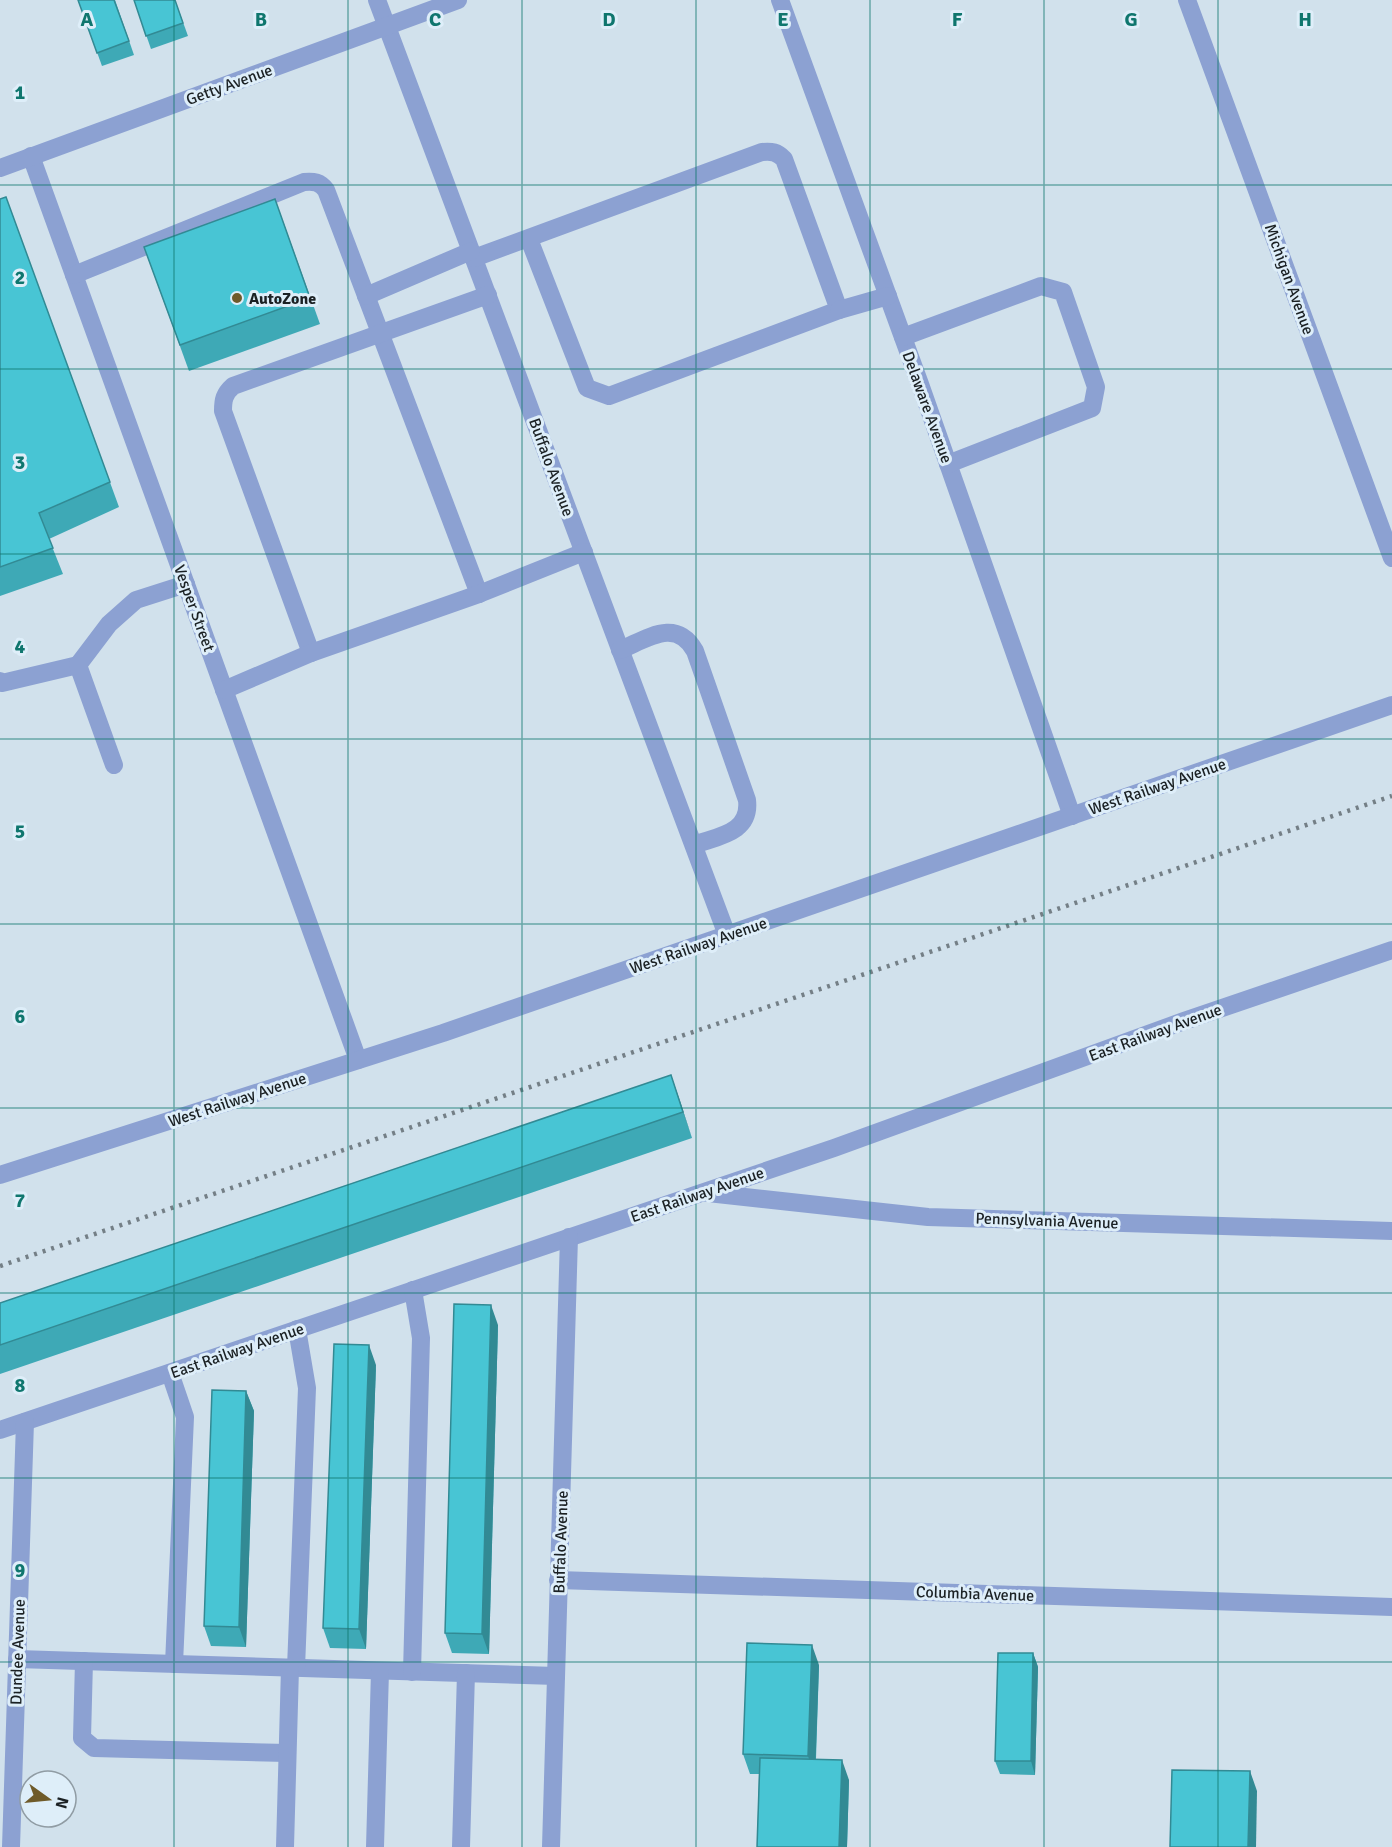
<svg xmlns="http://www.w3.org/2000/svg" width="1392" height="1847" font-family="Signika,sans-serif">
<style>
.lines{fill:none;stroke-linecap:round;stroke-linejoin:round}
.minor{stroke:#8ca1d2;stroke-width:18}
.rail{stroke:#747f86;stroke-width:4.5;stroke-dasharray:3 6;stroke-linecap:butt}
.wall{fill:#3ea9b6}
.shaded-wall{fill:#328a94}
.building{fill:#48c5d4;stroke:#328a94;stroke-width:1.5}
.grid{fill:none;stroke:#0f766e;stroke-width:1.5;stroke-opacity:0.55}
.poi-dot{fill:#6f5b2a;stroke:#deeef9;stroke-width:2}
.labels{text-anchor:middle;stroke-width:6;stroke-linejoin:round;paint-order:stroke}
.street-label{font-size:16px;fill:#1b2124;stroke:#deeef9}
.poi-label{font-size:16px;font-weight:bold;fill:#1b2124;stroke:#deeef9;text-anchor:start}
.grid-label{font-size:20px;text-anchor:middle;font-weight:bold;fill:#0f766e;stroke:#deeef9;stroke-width:6;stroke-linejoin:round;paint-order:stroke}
</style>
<rect width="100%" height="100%" fill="#d1e1ec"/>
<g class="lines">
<g class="minor">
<path d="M 377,0 L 727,935"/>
<path d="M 780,0 L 920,384 L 1072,816"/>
<path d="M 1187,0 L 1392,558"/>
<path d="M 31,156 L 358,1060"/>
<path d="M 0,168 L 458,0"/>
<path d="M 474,258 L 762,152 C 772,151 777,152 784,159 L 839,310 L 609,396 L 587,388 L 529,239"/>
<path d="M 74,275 L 304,182 C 314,181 320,182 326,190 L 479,594"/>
<path d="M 366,296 L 471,251"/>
<path d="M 839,310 L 888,296"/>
<path d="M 903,337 L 1041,286 L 1063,292 L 1096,387 L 1092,408 L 948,464"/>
<path d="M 620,650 C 647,639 676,617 695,651 L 747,800 C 751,833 718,836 694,845"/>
<path d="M 311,653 L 223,411 C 223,400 224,394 233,386 L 488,295"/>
<path d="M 0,681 L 2,683 L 78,665"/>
<path d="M 224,690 L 311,653 L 479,594 L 584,552"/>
<path d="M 114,765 L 78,665 L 109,624 L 136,600 L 186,584"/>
<path d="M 0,1175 L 443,1033 L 1392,705"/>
<path d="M 708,1193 L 928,1217 L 1392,1231"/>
<path d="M 170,1373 L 185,1417 L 174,1664"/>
<path d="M 0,1430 L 834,1148 L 1184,1021 L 1392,950"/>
<path d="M 558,1580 L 1392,1607"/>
<path d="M 17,1659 L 556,1676"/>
<path d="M 84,1661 L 82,1738 L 94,1748 L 287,1753"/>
<path d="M 296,1668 L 307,1388 L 297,1329"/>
<path d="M 412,1672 L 421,1338 L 413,1290"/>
<path d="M 11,1847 L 25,1422"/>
<path d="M 285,1847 L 290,1668"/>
<path d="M 375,1847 L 380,1671"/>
<path d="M 461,1847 L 466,1673"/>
<path d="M 551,1847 L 569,1237"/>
</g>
<path class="rail" d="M 0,1266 L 1392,796"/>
</g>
<g class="wall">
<path d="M 78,0 L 115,0 L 134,55 L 102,66 Z"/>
<path d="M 134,0 L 175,0 L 188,36 L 151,49 Z"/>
<path d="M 6,197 L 119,507 L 49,539 L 63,574 L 0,596 L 0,199 Z"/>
<path d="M 275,199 L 320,324 L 189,371 L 144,247 Z"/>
<path d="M 671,1075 L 692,1138 L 0,1374 L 0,1303 Z"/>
<path d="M 498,1325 L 489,1654 L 452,1653 L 445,1633 Z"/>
<path d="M 376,1365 L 366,1649 L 330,1648 L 323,1628 Z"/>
<path d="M 246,1391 L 254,1411 L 246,1647 L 211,1646 L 204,1626 Z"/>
<path d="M 1033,1653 L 1038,1667 L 1035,1775 L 1000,1774 L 995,1761 Z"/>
<path d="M 819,1665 L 816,1759 L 849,1780 L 847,1847 L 757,1847 L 759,1774 L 750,1774 L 743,1754 Z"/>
</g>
<g class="shaded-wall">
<path d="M 671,1075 L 680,1101 L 692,1138 L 683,1112 Z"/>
<path d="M 491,1305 L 498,1325 L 489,1654 L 482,1634 Z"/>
<path d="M 369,1345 L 376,1365 L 366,1649 L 359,1629 Z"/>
<path d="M 246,1391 L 254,1411 L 246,1647 L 239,1627 Z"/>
<path d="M 812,1645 L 819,1665 L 815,1776 L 808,1756 Z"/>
<path d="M 1033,1653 L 1038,1667 L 1035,1775 L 1031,1761 Z"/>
<path d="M 842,1760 L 849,1780 L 847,1847 L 839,1847 Z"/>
<path d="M 1250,1771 L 1257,1791 L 1256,1847 L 1248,1847 Z"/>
</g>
<g class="building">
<path d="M 78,0 L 114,0 L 129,41 L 97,53 Z"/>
<path d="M 134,0 L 175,0 L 183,23 L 146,36 Z"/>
<path d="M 6,197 L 110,482 L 39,513 L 53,548 L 0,567 L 0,199 Z"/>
<path d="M 275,199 L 310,298 L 180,345 L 144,247 Z"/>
<path d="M 671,1075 L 683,1112 L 0,1345 L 0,1303 Z"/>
<path d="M 454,1304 L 491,1305 L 482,1634 L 445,1633 Z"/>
<path d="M 334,1344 L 369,1345 L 359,1629 L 323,1628 Z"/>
<path d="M 212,1390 L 246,1391 L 239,1627 L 204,1626 Z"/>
<path d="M 747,1643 L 812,1645 L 808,1756 L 743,1754 Z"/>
<path d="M 998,1653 L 1033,1653 L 1031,1761 L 995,1761 Z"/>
<path d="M 760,1758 L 842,1760 L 839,1847 L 757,1847 Z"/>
<path d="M 1172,1770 L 1250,1771 L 1248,1847 L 1170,1847 Z"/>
</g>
<path class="grid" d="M 174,0 L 174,1847M 348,0 L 348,1847M 522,0 L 522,1847M 696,0 L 696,1847M 870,0 L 870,1847M 1044,0 L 1044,1847M 1218,0 L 1218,1847M 0,185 L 1392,185M 0,369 L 1392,369M 0,554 L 1392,554M 0,739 L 1392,739M 0,924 L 1392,924M 0,1108 L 1392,1108M 0,1293 L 1392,1293M 0,1478 L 1392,1478M 0,1662 L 1392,1662"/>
<circle class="poi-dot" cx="237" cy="298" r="6"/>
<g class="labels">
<g class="street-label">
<text transform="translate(229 84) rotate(-20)" y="6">Getty Avenue</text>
<text transform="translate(1290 279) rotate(70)" y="6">Michigan Avenue</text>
<text transform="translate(928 407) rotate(70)" y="6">Delaware Avenue</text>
<text transform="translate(552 467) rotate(70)" y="6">Buffalo Avenue</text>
<text transform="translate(195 608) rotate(70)" y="6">Vesper Street</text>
<text transform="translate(1157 786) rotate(-19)" y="6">West Railway Avenue</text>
<text transform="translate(698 945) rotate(-19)" y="6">West Railway Avenue</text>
<text transform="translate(1155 1032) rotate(-20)" y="6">East Railway Avenue</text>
<text transform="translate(237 1099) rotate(-18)" y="6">West Railway Avenue</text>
<text transform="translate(697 1194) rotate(-19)" y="6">East Railway Avenue</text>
<text transform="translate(1047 1220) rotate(2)" y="6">Pennsylvania Avenue</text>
<text transform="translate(237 1350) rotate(-19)" y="6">East Railway Avenue</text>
<text transform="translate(560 1542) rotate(-88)" y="6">Buffalo Avenue</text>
<text transform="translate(975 1593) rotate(2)" y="6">Columbia Avenue</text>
<text transform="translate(17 1652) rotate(-88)" y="6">Dundee Avenue</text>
</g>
<g class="poi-label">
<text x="249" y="304">AutoZone</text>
</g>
</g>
<g class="grid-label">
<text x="87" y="26">A</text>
<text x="261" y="26">B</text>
<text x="435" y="26">C</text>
<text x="609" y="26">D</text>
<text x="783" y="26">E</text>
<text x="957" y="26">F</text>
<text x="1131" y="26">G</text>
<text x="1305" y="26">H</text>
<text x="20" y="99">1</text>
<text x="20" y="284">2</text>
<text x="20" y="469">3</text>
<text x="20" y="653">4</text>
<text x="20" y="838">5</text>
<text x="20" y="1023">6</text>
<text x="20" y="1207">7</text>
<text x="20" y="1392">8</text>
<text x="20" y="1577">9</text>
</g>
<g transform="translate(48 1799) rotate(105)"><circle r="28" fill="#deeef9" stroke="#909ca4" stroke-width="1.5"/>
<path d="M0-4.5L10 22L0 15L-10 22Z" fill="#6f5b2a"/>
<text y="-9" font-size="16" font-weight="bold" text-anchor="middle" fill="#1b2124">N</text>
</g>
</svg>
